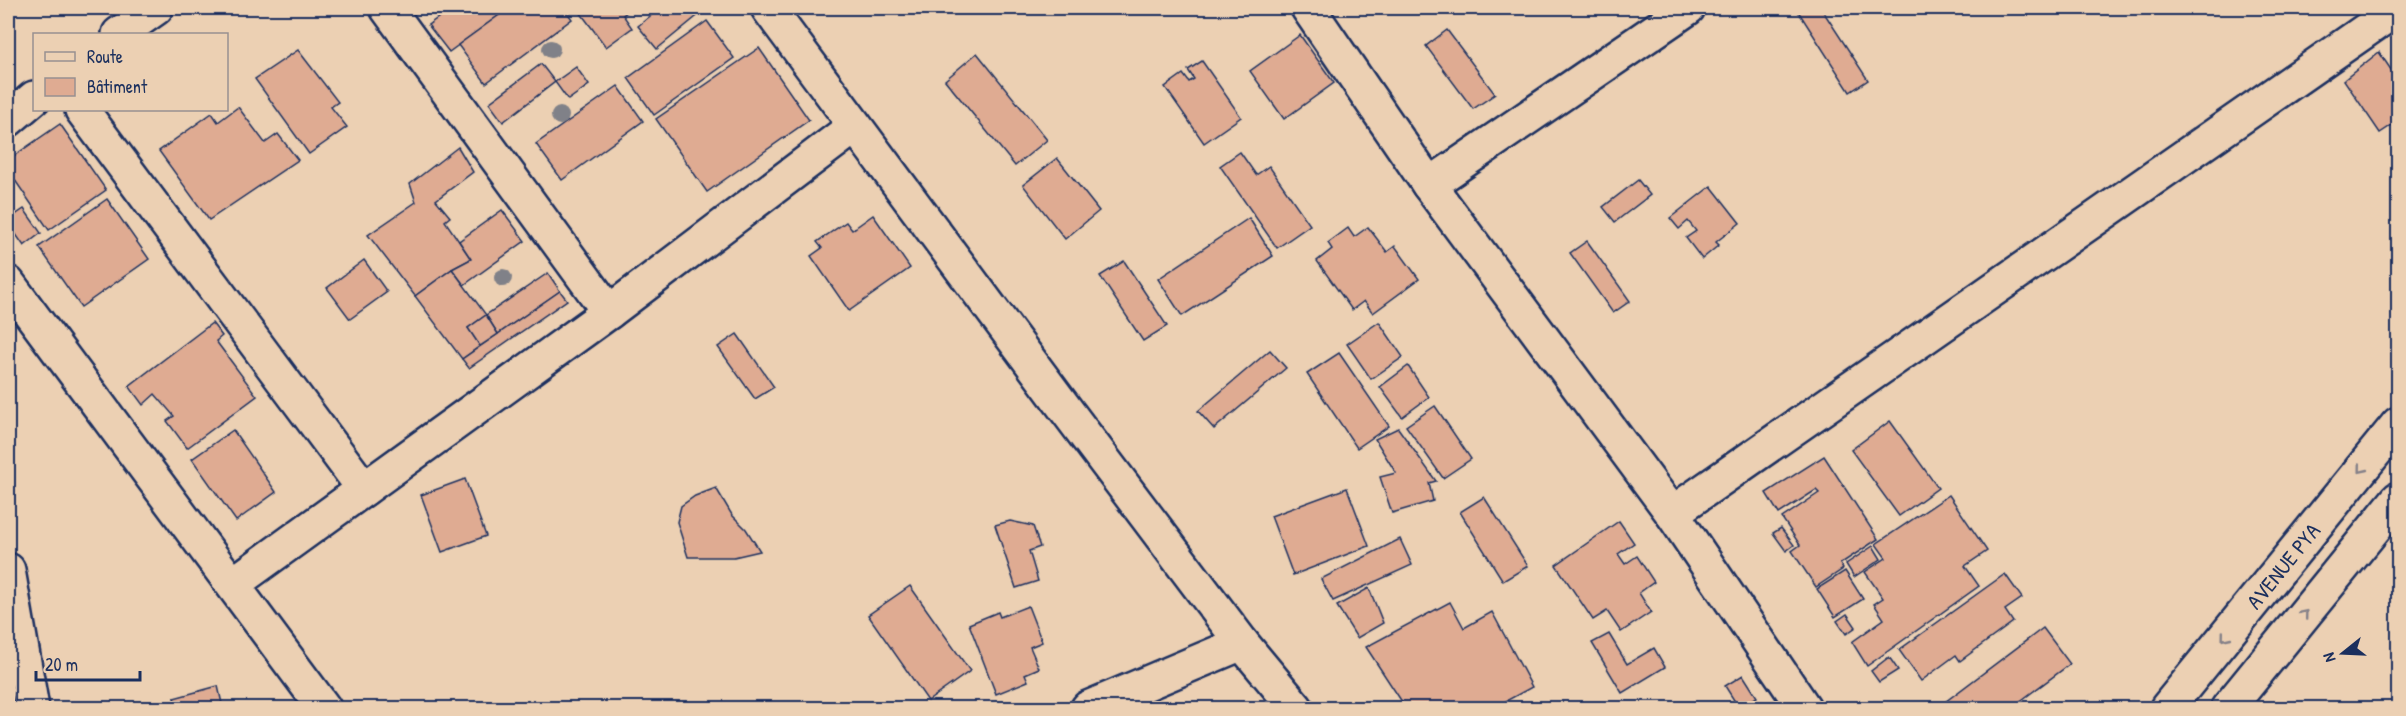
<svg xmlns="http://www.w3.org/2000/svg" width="2406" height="716" font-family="'Patrick Hand',sans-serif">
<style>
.building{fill:#dfab92;stroke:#1b2f5e;stroke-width:1.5}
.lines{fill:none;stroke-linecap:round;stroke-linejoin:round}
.minor-casing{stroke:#1b2f5e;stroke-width:38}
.secondary-casing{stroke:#1b2f5e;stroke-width:38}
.minor{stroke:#ecd0b3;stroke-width:33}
.secondary{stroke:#ecd0b3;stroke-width:33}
.tree{fill:#808188}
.oneway{stroke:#848088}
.labels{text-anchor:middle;stroke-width:4.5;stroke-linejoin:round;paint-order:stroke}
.street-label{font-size:22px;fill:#1b2f5e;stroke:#ecd0b3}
</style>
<rect width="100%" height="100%" fill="#ecd0b3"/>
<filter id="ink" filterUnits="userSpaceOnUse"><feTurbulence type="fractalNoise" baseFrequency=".0167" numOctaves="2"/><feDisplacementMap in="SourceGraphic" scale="12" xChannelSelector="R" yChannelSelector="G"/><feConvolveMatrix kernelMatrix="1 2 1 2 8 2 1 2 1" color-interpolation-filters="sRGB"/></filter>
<g filter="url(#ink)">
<g class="building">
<path d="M 452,8 L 509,8 L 449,52 L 428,25 Z"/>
<path d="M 509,8 L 564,8 L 572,19 L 486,83 L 458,45 Z"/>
<path d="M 577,8 L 632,8 L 623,15 L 632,28 L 606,47 Z"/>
<path d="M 660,8 L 707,8 L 657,49 L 638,26 Z"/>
<path d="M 1796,8 L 1821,8 L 1868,80 L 1850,92 Z"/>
<path d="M 707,21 L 734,58 L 654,115 L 628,78 Z"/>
<path d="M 1447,30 L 1495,94 L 1473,109 L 1426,46 Z"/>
<path d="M 1300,35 L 1334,83 L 1284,119 L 1250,71 Z"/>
<path d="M 759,48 L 809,120 L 707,192 L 656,119 Z"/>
<path d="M 298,50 L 338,102 L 331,107 L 347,127 L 309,154 L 255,79 Z"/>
<path d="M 2379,52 L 2398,80 L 2398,121 L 2380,133 L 2344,80 Z"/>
<path d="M 977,53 L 1047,140 L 1015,166 L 945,80 Z"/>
<path d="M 1202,61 L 1241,117 L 1204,143 L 1165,87 L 1183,74 L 1189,82 L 1194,79 L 1188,70 Z"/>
<path d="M 541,64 L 555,82 L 503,122 L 489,103 Z"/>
<path d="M 576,67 L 589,85 L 568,100 L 555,82 Z"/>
<path d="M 618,86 L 643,121 L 562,180 L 536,144 Z"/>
<path d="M 238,107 L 265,143 L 278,134 L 298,160 L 209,220 L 159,151 L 212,113 L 218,122 Z"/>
<path d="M 60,124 L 106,190 L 49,230 L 8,170 L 8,160 Z"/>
<path d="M 458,147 L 473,172 L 436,200 L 450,217 L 445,221 L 471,259 L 452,269 L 415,296 L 368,235 L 416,202 L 410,184 Z"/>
<path d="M 1240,152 L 1256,175 L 1269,166 L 1310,225 L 1277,248 L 1220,166 Z"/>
<path d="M 1057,158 L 1099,211 L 1065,239 L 1023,185 Z"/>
<path d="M 1638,180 L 1650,195 L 1615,222 L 1603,207 Z"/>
<path d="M 1711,186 L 1740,223 L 1716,242 L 1719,245 L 1702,259 L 1686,238 L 1696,231 L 1688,221 L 1679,229 L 1670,218 Z"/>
<path d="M 107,199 L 149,259 L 81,307 L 39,247 Z"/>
<path d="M 24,209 L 41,233 L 24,246 L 8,223 L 8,220 Z"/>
<path d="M 502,210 L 525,241 L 464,285 L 452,269 L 471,259 L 459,241 Z"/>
<path d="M 873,215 L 910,268 L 849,311 L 811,256 L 822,248 L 817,242 L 846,222 L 852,230 Z"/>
<path d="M 1249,218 L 1273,256 L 1182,316 L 1158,279 Z"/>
<path d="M 1368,227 L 1387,252 L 1395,246 L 1419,279 L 1373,313 L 1364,301 L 1352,310 L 1317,261 L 1332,249 L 1328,243 L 1348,228 L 1354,237 Z"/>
<path d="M 1587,241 L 1630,301 L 1613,313 L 1570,253 Z"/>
<path d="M 364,260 L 387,292 L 350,319 L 327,288 Z"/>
<path d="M 1124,261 L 1167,326 L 1143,341 L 1100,276 Z"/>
<path d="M 452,269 L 486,315 L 468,328 L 480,346 L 462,359 L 415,296 Z"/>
<path d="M 548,273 L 560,291 L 498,334 L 486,315 Z"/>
<path d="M 560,291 L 567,300 L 469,368 L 462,359 Z"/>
<path d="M 486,315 L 498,334 L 480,346 L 468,328 Z"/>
<path d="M 1379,322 L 1403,357 L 1371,379 L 1347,344 Z"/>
<path d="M 212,323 L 222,336 L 216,341 L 257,396 L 187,448 L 167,421 L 174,416 L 155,394 L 143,405 L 129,386 Z"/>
<path d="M 737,334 L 774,387 L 755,399 L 718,347 Z"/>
<path d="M 1270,350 L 1286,368 L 1214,429 L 1198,411 Z"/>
<path d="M 1339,353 L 1389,426 L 1357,448 L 1307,374 Z"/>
<path d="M 1408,366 L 1429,397 L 1402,417 L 1380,387 Z"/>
<path d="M 1435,406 L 1471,459 L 1443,478 L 1406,426 Z"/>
<path d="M 1890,421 L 1938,488 L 1899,516 L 1851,450 Z"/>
<path d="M 1398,428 L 1436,481 L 1429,483 L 1433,501 L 1392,513 L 1380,477 L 1396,473 L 1375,439 Z"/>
<path d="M 233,430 L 276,492 L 236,521 L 192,459 Z"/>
<path d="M 1824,456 L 1878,539 L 1840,564 L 1843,569 L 1816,587 L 1792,551 L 1800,545 L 1782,518 L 1819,493 L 1816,490 L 1779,514 L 1766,493 Z"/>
<path d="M 465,479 L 486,536 L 442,552 L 421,495 Z"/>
<path d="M 716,488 L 732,515 L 746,529 L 760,551 L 734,557 L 688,557 L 677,522 L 681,506 L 695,496 Z"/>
<path d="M 1347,488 L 1369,546 L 1293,575 L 1271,516 Z"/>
<path d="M 1949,495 L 1987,551 L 1965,566 L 1979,586 L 1867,666 L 1852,642 L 1884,619 L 1874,604 L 1883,598 L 1865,572 L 1886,558 L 1876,544 Z"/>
<path d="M 1484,497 L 1528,566 L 1503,581 L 1460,512 Z"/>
<path d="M 1010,521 L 1033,526 L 1040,547 L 1029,551 L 1038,581 L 1016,588 L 995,525 Z"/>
<path d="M 1619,521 L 1634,543 L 1618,554 L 1625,564 L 1637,556 L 1654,582 L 1639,593 L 1651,612 L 1621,632 L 1607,611 L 1593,620 L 1556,565 Z"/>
<path d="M 1781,528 L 1794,545 L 1786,551 L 1773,533 Z"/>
<path d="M 1400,539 L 1412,565 L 1333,601 L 1321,579 Z"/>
<path d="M 1873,546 L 1881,559 L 1854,577 L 1846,564 Z"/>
<path d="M 1845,571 L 1863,599 L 1835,617 L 1817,589 Z"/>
<path d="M 2005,574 L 2022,598 L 2005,610 L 2013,622 L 1960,661 L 1956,655 L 1921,681 L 1899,650 Z"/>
<path d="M 910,586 L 970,671 L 928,701 L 868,615 Z"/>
<path d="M 1369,588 L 1383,623 L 1357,638 L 1337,606 Z"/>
<path d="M 1450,602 L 1464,628 L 1492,612 L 1532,687 L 1504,702 L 1507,708 L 1406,708 L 1366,647 Z"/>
<path d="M 1028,606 L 1042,642 L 1030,647 L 1039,668 L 1025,674 L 1028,681 L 996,694 L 969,624 L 998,612 L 1000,617 Z"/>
<path d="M 1847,614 L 1856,627 L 1846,634 L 1837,621 Z"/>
<path d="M 2043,628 L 2070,664 L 2011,708 L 1937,708 Z"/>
<path d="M 1609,634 L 1627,664 L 1654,648 L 1665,667 L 1622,693 L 1592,643 Z"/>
<path d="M 1889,657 L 1898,670 L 1879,682 L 1871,671 Z"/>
<path d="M 1743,675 L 1757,697 L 1739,708 L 1725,686 Z"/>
<path d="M 218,686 L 223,708 L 177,708 L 174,698 Z"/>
</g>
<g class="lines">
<defs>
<g id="minor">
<path d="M 387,8 L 609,312"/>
<path d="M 768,8 L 1067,411 L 1242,643 L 1296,708"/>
<path d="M 1308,8 L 1429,185 L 1672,513 L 1804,708"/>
<path d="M 119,34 L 156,8"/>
<path d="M 82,110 L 364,489"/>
<path d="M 8,120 L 34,98"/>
<path d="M 1429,185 L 1688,8"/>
<path d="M 8,283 L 324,708"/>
<path d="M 1672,513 L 2398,8"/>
<path d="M 8,570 L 32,708"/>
<path d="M 233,584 L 609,312 L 855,126"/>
<path d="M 1088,708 L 1242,643"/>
</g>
<g id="secondary">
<path d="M 2167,708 L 2398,424"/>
<path d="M 2228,708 L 2398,499"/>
</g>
</defs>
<use href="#minor" class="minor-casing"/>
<use href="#secondary" class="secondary-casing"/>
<use href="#minor" class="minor"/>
<use href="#secondary" class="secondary"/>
</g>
<g class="tree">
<circle cx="551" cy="49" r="9"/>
<circle cx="560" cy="116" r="9"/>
<circle cx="503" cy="278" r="9"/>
</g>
<defs><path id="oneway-chevron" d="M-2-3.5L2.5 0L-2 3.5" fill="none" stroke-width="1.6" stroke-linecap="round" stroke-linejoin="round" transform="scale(1.5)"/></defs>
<g class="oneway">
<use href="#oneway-chevron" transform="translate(2362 469) rotate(129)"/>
<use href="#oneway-chevron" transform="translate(2304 614) rotate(-51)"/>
<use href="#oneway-chevron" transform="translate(2225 637) rotate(129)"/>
</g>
</g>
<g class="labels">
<g class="street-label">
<text transform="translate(2283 566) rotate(-51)" y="8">AVENUE PYA</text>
</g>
</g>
<rect width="2406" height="716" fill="none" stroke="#ecd0b3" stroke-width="30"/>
<rect x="15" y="15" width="2376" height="686" fill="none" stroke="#1b2f5e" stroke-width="2" filter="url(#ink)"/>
<rect x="33" y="33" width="195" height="78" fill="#ecd0b3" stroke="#989091" stroke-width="1.5"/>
<rect x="45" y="52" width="30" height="9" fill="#ecd0b3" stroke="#989091" stroke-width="1.5"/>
<text x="87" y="63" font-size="18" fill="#1b2f5e">Route</text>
<rect x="45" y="78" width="30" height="18" fill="#dfab92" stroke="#989091" stroke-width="1.5"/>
<text x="87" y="93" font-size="18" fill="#1b2f5e">Bâtiment</text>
<g transform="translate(2343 653) rotate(252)" stroke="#ecd0b3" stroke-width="4.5" paint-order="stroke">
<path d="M0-4.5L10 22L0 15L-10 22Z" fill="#1b2f5e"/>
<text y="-9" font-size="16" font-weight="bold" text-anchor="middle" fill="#1b2f5e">N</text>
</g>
<path d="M36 671v9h104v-9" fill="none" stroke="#1b2f5e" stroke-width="3"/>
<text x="45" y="671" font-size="18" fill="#1b2f5e" stroke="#ecd0b3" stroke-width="4.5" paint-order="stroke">20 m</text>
</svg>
